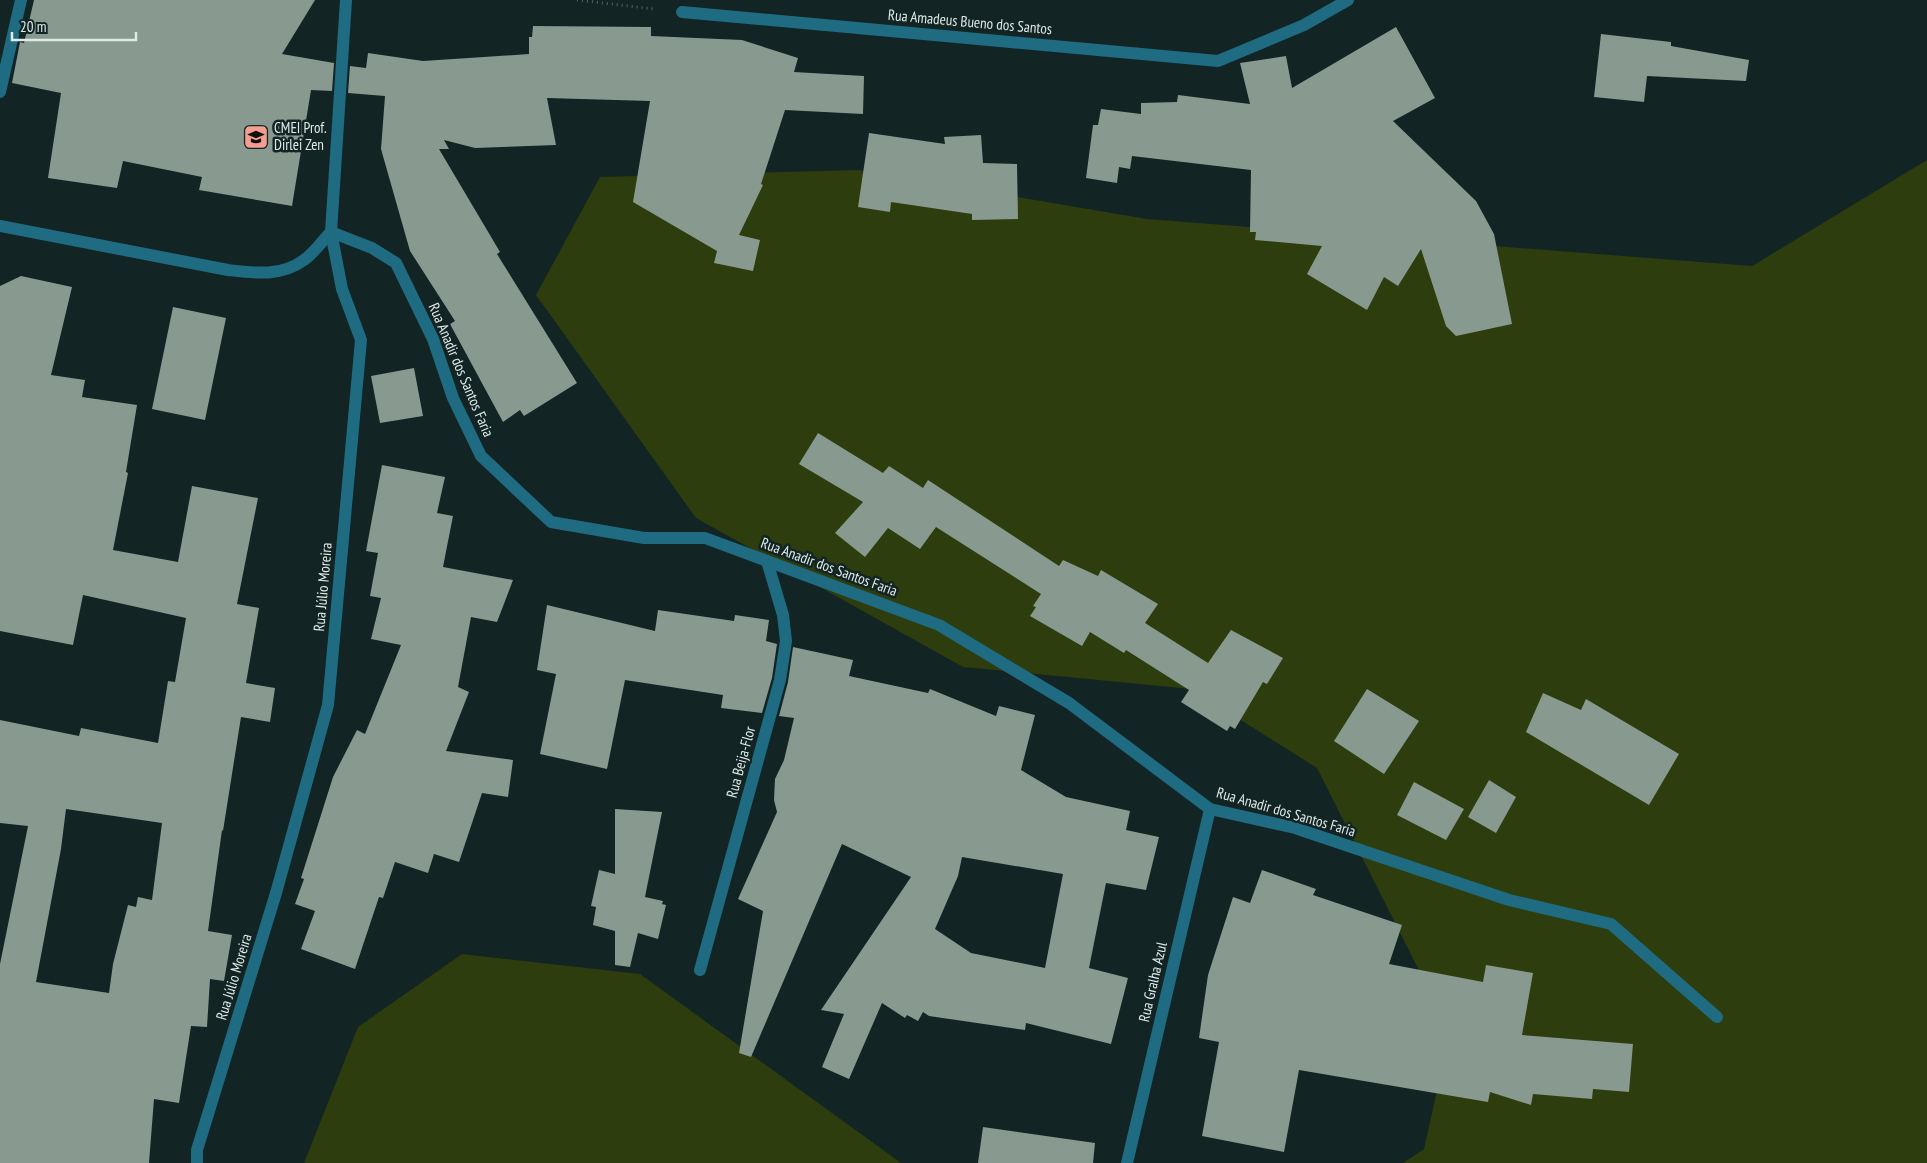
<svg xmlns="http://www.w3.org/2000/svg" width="1927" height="1163" font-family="'PT Sans Narrow',sans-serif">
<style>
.green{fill:#2d3d0d}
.building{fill:#88998f;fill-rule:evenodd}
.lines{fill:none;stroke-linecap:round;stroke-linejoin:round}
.path{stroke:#556463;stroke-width:3;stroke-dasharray:1 4;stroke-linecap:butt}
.minor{stroke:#1e6b82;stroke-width:12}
.labels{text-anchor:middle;stroke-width:5;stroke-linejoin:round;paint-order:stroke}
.street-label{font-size:15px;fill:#dee9e8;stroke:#122423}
.poi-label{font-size:15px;fill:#dee9e8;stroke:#122423;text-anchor:start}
</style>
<rect width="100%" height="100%" fill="#122423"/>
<g class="green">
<path d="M 1927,160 L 1927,1163 L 1403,1163 L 1424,1149 L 1450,1032 L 1317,768 L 1191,689 L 963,667 L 696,518 L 536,295 L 600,177 L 858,170 L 1147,219 L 1752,266 Z"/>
<path d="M 462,954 L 640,974 L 901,1163 L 304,1163 L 358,1027 Z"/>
</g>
<g class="building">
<path d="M 34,0 L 315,0 L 282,54 L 334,63 L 332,91 L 311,90 L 292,206 L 199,190 L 202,177 L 123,161 L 117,188 L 48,178 L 61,93 L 12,83 L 20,42 L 24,43 Z"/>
<path d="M 533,26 L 651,27 L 651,36 L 742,40 L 798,58 L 794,72 L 864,76 L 863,114 L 785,110 L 761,184 L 763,185 L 739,235 L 760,240 L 753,271 L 714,263 L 717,251 L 633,202 L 650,101 L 547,98 L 556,145 L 475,148 L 444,140 L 449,149 L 439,149 L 500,252 L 497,254 L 577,383 L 524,416 L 520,410 L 503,422 L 450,324 L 455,321 L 410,251 L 381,149 L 385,96 L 348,93 L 350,66 L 366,68 L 368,53 L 423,61 L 529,54 L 529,37 L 532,37 Z"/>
<path d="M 1396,27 L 1435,98 L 1393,121 L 1476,201 L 1494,234 L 1512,324 L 1456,336 L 1446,326 L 1421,249 L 1398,286 L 1384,277 L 1367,310 L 1307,274 L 1322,246 L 1255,240 L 1256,232 L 1250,232 L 1251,170 L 1132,156 L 1130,169 L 1119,167 L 1117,183 L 1086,178 L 1093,125 L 1098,125 L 1101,109 L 1141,114 L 1141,103 L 1177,102 L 1178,95 L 1250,104 L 1240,63 L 1286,56 L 1292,88 Z"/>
<path d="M 1601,34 L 1671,42 L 1671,46 L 1749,60 L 1746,81 L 1647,76 L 1644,102 L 1594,97 Z"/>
<path d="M 869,133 L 945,144 L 944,137 L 981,135 L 983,163 L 1017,164 L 1018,219 L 972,220 L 972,214 L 891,202 L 890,212 L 858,207 Z"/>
<path d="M 21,276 L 72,287 L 51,375 L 85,380 L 82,397 L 137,405 L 126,472 L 128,473 L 113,550 L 178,562 L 192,486 L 258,498 L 237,604 L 259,608 L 246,683 L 275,688 L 270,722 L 241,717 L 223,831 L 222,830 L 208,931 L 232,935 L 224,981 L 210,979 L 207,1027 L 191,1026 L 179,1103 L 154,1099 L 149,1163 L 0,1163 L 0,964 L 28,826 L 0,823 L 0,720 L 79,736 L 81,728 L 158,743 L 168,681 L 175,682 L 186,618 L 83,595 L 73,645 L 0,631 L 0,286 ZM 66,809 L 162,823 L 152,900 L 138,897 L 136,907 L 128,905 L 113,964 L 109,993 L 36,982 L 61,849 Z"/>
<path d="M 173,307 L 226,318 L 205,420 L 152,409 Z"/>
<path d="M 414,368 L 423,416 L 380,423 L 371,376 Z"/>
<path d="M 818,433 L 883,473 L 889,466 L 923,488 L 928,480 L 1059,566 L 1063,560 L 1098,576 L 1101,570 L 1158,604 L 1145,623 L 1208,663 L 1231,630 L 1283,658 L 1267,684 L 1263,682 L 1235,729 L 1230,726 L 1227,731 L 1181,702 L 1189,690 L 1126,650 L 1124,653 L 1090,632 L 1082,646 L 1030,616 L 1036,607 L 1033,606 L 1041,594 L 936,527 L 920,549 L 888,528 L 865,557 L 835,533 L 863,502 L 799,464 Z"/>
<path d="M 382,465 L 445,477 L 437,513 L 453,516 L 443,567 L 513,580 L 497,622 L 471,617 L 458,687 L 469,692 L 446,751 L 513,760 L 508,797 L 482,793 L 459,862 L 434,854 L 428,873 L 395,862 L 383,898 L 379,897 L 355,969 L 301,949 L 315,911 L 295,904 L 304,879 L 301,878 L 333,777 L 357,730 L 365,734 L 401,645 L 371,639 L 381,598 L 370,596 L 378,553 L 366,551 Z"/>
<path d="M 547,605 L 655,631 L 658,610 L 734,621 L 735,615 L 769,620 L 766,641 L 777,644 L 772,678 L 762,713 L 721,708 L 723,695 L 625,680 L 607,769 L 540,754 L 556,674 L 537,670 Z"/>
<path d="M 793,647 L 853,660 L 849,676 L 928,693 L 930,689 L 996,716 L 999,706 L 1035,715 L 1021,770 L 1066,797 L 1130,811 L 1126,830 L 1159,837 L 1146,890 L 1106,883 L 1089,968 L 1128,978 L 1111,1044 L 1026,1023 L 1025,1030 L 929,1016 L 923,1012 L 918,1021 L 907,1015 L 905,1018 L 882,1003 L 849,1079 L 822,1067 L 844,1014 L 821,1010 L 911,877 L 842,844 L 751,1057 L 739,1053 L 763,911 L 738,899 L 777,812 L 774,800 L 775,779 L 784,760 L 794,718 L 779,716 L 788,682 ZM 962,857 L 1063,874 L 1045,968 L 971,953 L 935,929 L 958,876 Z"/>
<path d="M 1367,689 L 1419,721 L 1384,774 L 1334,741 Z"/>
<path d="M 1543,693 L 1581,710 L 1586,699 L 1679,754 L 1649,805 L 1526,732 Z"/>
<path d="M 1489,780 L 1516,797 L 1496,833 L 1468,817 Z"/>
<path d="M 1414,782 L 1464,809 L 1446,840 L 1397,815 Z"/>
<path d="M 615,809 L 662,812 L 645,897 L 663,901 L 662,904 L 666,905 L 658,939 L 638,933 L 630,967 L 615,965 L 615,931 L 593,925 L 596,907 L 591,906 L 599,870 L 615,874 Z"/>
<path d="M 1262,870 L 1316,889 L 1313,895 L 1402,925 L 1389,964 L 1483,982 L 1486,965 L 1533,973 L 1522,1035 L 1633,1044 L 1629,1092 L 1593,1089 L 1592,1099 L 1533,1094 L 1531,1105 L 1490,1092 L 1488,1102 L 1299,1070 L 1284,1152 L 1202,1136 L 1219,1042 L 1199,1038 L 1208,975 L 1233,897 L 1250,903 Z"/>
<path d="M 983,1127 L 1095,1143 L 1093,1163 L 978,1163 Z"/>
</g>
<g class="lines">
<path class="path" d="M 577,0 L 654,9"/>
<g class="minor">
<path d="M 682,12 L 1218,61 L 1304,25 L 1348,0"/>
<path d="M 0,92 L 21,0"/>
<path d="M 0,226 L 228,270 C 254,273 281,277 304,260 C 314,253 322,241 331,232"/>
<path d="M 331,232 L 372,248 L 396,263 L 433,339 L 453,398 L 481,456 L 551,522 L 644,538 L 705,538 L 939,625 L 1069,703 L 1210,809 L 1295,828 L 1509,900 L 1611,924 L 1717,1017"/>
<path d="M 700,970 L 780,680 L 786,641 L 783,615 L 767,561"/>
<path d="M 197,1163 L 197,1150 L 276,893 L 328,705 L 361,340 L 342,289 L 331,232 L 346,0"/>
<path d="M 1127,1163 L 1210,809"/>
</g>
</g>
<defs>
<symbol id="school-square" viewBox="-11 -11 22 22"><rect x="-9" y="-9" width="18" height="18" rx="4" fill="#f59d8e" stroke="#122423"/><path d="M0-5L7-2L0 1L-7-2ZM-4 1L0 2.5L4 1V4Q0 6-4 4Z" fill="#111"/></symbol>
</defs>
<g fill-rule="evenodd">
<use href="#school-square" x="242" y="123" width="28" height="28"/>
</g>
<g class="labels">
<g class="street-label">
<text transform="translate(970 22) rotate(5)" y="5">Rua Amadeus Bueno dos Santos</text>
<text transform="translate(461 370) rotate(67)" y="5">Rua Anadir dos Santos Faria</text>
<text transform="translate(829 567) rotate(20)" y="5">Rua Anadir dos Santos Faria</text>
<text transform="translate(323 587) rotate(-85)" y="5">Rua Júlio Moreira</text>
<text transform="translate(741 762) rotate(-75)" y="5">Rua Beija-Flor</text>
<text transform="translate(1286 812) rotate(16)" y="5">Rua Anadir dos Santos Faria</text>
<text transform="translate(234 977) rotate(-73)" y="5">Rua Júlio Moreira</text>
<text transform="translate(1153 982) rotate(-77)" y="5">Rua Gralha Azul</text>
</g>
<g class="poi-label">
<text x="274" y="133">CMEI Prof.<tspan x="274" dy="17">Dirlei Zen</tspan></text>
</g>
</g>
<path d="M12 32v8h124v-8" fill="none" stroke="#dee9e8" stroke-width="2.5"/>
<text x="20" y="32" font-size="15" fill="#dee9e8" stroke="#122423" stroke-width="4" paint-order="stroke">20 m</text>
</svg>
